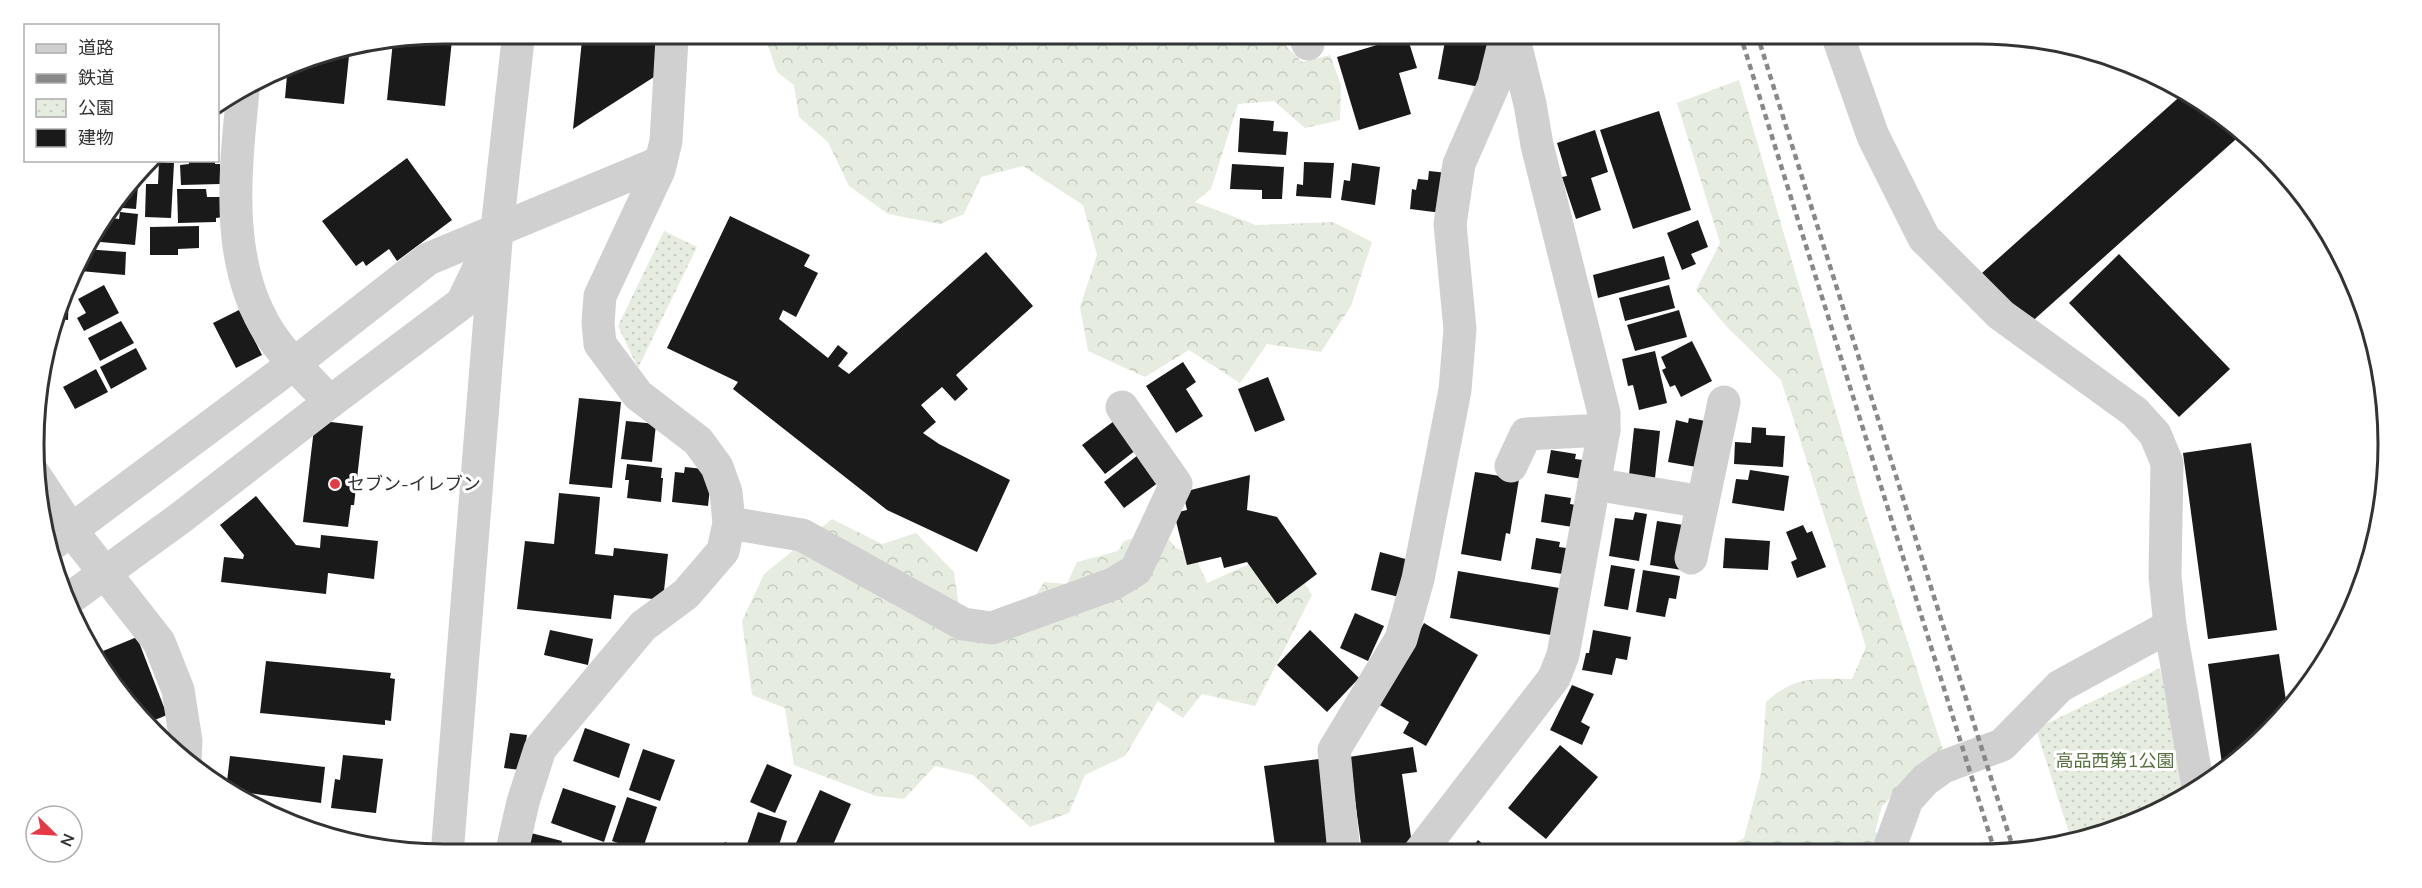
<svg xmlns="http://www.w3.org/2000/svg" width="2422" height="888" font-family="Mulish,'Noto Sans JP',sans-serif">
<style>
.forest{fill:url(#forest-crowns)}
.park{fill:url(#park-dots)}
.building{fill:#1a1a1a}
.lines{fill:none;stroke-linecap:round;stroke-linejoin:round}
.minor{stroke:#d0d0d0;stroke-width:33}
.rail{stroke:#888;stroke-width:4.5;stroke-dasharray:6 4.5;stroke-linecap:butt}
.poi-dot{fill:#e63946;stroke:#fff;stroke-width:2}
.labels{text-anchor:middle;stroke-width:6;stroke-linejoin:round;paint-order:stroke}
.poi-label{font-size:18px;fill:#333;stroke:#fff;text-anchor:start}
.park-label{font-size:18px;fill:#56703f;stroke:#fff}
.rim{fill:none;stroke:#333;stroke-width:3}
</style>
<defs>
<pattern id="forest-crowns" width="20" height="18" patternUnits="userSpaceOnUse" patternTransform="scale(1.5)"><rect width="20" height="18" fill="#e6ecdf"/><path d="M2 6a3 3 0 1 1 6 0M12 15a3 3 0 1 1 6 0" fill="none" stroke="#c6cbc0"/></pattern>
<pattern id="park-dots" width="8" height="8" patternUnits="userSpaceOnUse" patternTransform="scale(1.5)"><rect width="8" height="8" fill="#e6ecdf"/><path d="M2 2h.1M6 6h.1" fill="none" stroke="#c6cbc0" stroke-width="1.8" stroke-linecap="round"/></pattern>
</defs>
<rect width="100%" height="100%" fill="#fff"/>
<g class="forest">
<path d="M 1284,36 L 1284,44 L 1302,62 L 1330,55 L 1341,85 L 1340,120 L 1305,128 L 1274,101 L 1238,104 L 1211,189 L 1195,202 L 1256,225 L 1333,222 L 1372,242 L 1351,306 L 1321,352 L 1267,344 L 1240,383 L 1189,350 L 1145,377 L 1088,351 L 1080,307 L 1097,255 L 1083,205 L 1023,166 L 981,177 L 964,214 L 940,224 L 888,214 L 849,186 L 828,142 L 799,117 L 794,85 L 777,72 L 766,39 Z"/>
<path d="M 1739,80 L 1864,508 L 1943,750 L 1915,772 L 1882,806 L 1875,832 L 1922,852 L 1718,852 L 1744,838 L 1761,773 L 1766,702 C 1796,675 1815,679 1852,679 L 1866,647 L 1781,380 L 1727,327 L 1696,290 L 1720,243 L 1677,103 Z"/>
<path d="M 832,519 L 882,544 L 916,533 L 954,572 L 959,607 L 987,614 L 1030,605 L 1044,582 L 1067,584 L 1077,562 L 1118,551 L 1124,541 L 1161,530 L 1176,548 L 1195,556 L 1207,583 L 1283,549 L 1312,595 L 1255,706 L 1202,694 L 1183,718 L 1158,701 L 1125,756 L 1085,775 L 1069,813 L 1030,827 L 973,775 L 935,766 L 904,799 L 876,796 L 794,765 L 785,708 L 752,695 L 742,621 L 764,574 Z"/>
</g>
<g class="park">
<path d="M 664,231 L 697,247 L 638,368 L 618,326 Z"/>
<path d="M 2160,668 L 2186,795 L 2159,813 L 2071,839 L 2036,729 Z"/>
</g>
<g class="building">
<path d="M 1495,35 L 1485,88 L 1438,79 L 1446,36 Z"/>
<path d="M 1407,36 L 1417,68 L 1399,73 L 1411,114 L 1359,130 L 1337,57 Z"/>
<path d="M 658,39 L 654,77 L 573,129 L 582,40 Z"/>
<path d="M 452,40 L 445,106 L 387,100 L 393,41 Z"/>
<path d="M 344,47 L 343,56 L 349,56 L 344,104 L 285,98 L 288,64 Z"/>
<path d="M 2186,91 L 2228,118 L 2244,132 L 2028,325 L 1982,273 Z"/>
<path d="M 1659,111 L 1691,210 L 1633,229 L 1600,130 Z"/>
<path d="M 1240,118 L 1274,121 L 1273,131 L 1288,132 L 1286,155 L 1238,152 Z"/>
<path d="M 1595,130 L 1608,172 L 1591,178 L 1601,210 L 1576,219 L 1562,177 L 1567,176 L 1557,143 Z"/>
<path d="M 407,158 L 452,220 L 397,261 L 389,249 L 366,266 L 363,261 L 356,266 L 322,221 Z"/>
<path d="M 189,160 L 215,160 L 215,164 L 220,164 L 220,184 L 181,185 L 180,165 L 189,164 Z"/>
<path d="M 159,162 L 174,163 L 171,218 L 145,217 L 146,184 L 158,184 Z"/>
<path d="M 1304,162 L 1334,163 L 1331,198 L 1296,196 L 1297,184 L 1303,185 Z"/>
<path d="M 1352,163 L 1380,167 L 1375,205 L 1341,200 L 1344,180 L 1350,181 Z"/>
<path d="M 1232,164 L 1284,167 L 1282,199 L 1262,199 L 1262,190 L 1230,189 Z"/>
<path d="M 1429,171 L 1448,173 L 1442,213 L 1410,209 L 1412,189 L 1416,190 L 1418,179 L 1428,180 Z"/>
<path d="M 137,174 L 139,174 L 136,209 L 110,207 L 118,194 Z"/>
<path d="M 177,189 L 206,189 L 207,197 L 223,197 L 223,217 L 216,218 L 216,222 L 178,223 Z"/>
<path d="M 120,212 L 138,214 L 135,245 L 89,241 L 103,217 L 119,219 Z"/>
<path d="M 730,216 L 810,255 L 804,266 L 818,273 L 796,317 L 783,310 L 779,319 L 828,358 L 838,345 L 848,353 L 838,366 L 849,374 L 986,252 L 1033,306 L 956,375 L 968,389 L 955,401 L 942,387 L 921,405 L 936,422 L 923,433 L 939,444 L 1010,480 L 977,552 L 887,510 L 733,389 L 738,382 L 667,348 Z"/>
<path d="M 1698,220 L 1708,247 L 1691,254 L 1696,264 L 1682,270 L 1667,233 Z"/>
<path d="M 199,226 L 199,248 L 178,249 L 178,255 L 150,255 L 150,227 Z"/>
<path d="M 84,249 L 126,252 L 125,275 L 80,271 Z"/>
<path d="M 2119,254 L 2230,369 L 2179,417 L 2069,303 Z"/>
<path d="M 1664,256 L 1670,279 L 1598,298 L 1593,275 Z"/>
<path d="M 104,285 L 119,313 L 84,331 L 77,318 L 86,313 L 78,299 Z"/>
<path d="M 1669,285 L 1675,308 L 1625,321 L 1619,298 Z"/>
<path d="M 67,290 L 69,291 L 68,320 L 58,319 Z"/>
<path d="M 239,310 L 262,355 L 236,368 L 213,323 Z"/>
<path d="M 1679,310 L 1687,337 L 1635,351 L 1627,325 Z"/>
<path d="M 121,321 L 134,343 L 100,361 L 88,338 Z"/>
<path d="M 1692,341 L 1712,381 L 1681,397 L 1675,385 L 1670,387 L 1662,370 L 1666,368 L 1661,357 Z"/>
<path d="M 136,348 L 147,369 L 111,389 L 100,367 Z"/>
<path d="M 1655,351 L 1667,403 L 1639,410 L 1633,385 L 1628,386 L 1622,359 Z"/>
<path d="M 1183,362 L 1196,382 L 1186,389 L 1203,416 L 1176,433 L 1146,386 Z"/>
<path d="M 96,369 L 108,392 L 75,409 L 63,387 Z"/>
<path d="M 1268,377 L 1285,420 L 1255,432 L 1238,389 Z"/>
<path d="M 579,398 L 621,402 L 612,488 L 569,484 Z"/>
<path d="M 1689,418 L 1711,422 L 1702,468 L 1668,462 L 1676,420 L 1688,423 Z"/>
<path d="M 315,420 L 363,426 L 354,505 L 351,505 L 348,527 L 303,522 Z"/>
<path d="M 626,421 L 656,424 L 652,462 L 621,459 Z"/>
<path d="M 1114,421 L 1136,450 L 1105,474 L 1082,445 Z"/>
<path d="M 1752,427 L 1766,428 L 1766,435 L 1785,436 L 1783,467 L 1734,464 L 1735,442 L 1751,443 Z"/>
<path d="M 1634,428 L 1660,431 L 1655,478 L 1629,475 Z"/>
<path d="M 2251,443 L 2277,630 L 2208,639 L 2183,453 Z"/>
<path d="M 1551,450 L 1576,454 L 1575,459 L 1591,461 L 1588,480 L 1547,473 Z"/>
<path d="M 1138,455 L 1159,482 L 1124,508 L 1104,482 Z"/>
<path d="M 627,464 L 662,468 L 661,478 L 663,478 L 661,502 L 627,498 L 629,480 L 625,480 Z"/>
<path d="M 685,467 L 712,470 L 708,506 L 672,502 L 675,472 L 684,473 Z"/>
<path d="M 1750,470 L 1789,476 L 1784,511 L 1732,503 L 1736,479 L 1748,480 Z"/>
<path d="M 1475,472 L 1519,479 L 1510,534 L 1506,533 L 1501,561 L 1461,554 Z"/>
<path d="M 1250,475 L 1247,510 L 1277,517 L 1317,574 L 1277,604 L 1247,562 L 1224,568 L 1221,557 L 1187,565 L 1174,513 L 1187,510 L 1183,492 Z"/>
<path d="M 559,493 L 600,497 L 595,554 L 613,556 L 614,548 L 668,554 L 663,600 L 614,595 L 611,619 L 517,609 L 525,541 L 554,544 Z"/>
<path d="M 1545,494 L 1571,498 L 1570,504 L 1582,506 L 1579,528 L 1541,522 Z"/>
<path d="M 256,496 L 296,545 L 320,548 L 321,535 L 378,541 L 374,579 L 328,573 L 326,594 L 221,582 L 224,557 L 243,559 L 244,555 L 220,525 Z"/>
<path d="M 1635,512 L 1647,514 L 1639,561 L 1609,556 L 1615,518 L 1633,520 Z"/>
<path d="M 1657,521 L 1690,526 L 1682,570 L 1650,565 Z"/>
<path d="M 1803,525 L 1807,533 L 1812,531 L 1826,567 L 1797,578 L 1791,562 L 1797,559 L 1786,532 Z"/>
<path d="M 1536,538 L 1560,542 L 1559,547 L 1573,549 L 1569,575 L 1531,569 Z"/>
<path d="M 1725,538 L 1770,541 L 1768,570 L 1723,568 Z"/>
<path d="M 1380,552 L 1409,560 L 1399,597 L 1371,590 Z"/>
<path d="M 1611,565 L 1635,569 L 1628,610 L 1604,606 Z"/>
<path d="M 1643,570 L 1680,576 L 1676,599 L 1669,598 L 1665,617 L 1636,612 Z"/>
<path d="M 1458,571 L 1565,589 L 1557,636 L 1450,618 Z"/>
<path d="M 1355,613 L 1384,626 L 1368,661 L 1340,648 Z"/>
<path d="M 1424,623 L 1478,655 L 1426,746 L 1403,733 L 1409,722 L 1378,704 Z"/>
<path d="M 550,630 L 593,639 L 588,665 L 544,655 Z"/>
<path d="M 1310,630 L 1359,678 L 1327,712 L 1277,665 Z"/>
<path d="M 1593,630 L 1631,637 L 1627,660 L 1616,658 L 1612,675 L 1582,670 L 1586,653 L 1589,653 Z"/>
<path d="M 137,637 L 167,715 L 145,724 L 120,694 L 103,651 Z"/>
<path d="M 2279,654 L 2287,707 L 2249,753 L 2223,771 L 2208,664 Z"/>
<path d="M 266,661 L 391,673 L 390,678 L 395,679 L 391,721 L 385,720 L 385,725 L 260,713 Z"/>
<path d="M 1572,685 L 1594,694 L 1581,722 L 1590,727 L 1582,745 L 1550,730 Z"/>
<path d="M 585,728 L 630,744 L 619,778 L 573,761 Z"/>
<path d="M 510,733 L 527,735 L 521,770 L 504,768 Z"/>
<path d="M 1560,745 L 1598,777 L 1546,839 L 1508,808 Z"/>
<path d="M 1413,747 L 1417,772 L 1402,774 L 1412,844 L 1362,851 L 1349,757 Z"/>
<path d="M 643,749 L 675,760 L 660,801 L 629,790 Z"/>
<path d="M 343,755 L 383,759 L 376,813 L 331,808 L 335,779 L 340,780 Z"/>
<path d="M 230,756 L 325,767 L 321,803 L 226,790 Z"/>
<path d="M 1319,759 L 1332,853 L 1276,853 L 1264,766 Z"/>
<path d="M 767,764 L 792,775 L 775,813 L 750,802 Z"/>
<path d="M 563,788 L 616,806 L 604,842 L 551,823 Z"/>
<path d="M 820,790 L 851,804 L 829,854 L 791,854 Z"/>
<path d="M 627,797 L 657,807 L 642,851 L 612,841 Z"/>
<path d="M 758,812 L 787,821 L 776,854 L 746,847 Z"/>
<path d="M 317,831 L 340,834 L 339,841 L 317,832 Z"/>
<path d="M 531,833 L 562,841 L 559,855 L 526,855 Z"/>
<path d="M 345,835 L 383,839 L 382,847 L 344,842 Z"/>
<path d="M 1478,840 L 1493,853 L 1468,853 Z"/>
<path d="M 725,842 L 749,854 L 719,854 Z"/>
<path d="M 585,849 L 606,854 L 606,855 L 584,855 Z"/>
</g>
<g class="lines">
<g class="minor">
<path d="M 1837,34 L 1873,136 L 1924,238 L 2001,315 L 2135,412 L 2155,434 L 2167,463 L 2165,576 L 2170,626 L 2198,787"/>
<path d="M 1305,36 L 1308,44"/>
<path d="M 243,91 C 235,174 223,269 275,341 C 290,362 312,382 330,402"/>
<path d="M 1511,466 L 1526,434 L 1604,430"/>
<path d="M 34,474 L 71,530 L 159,642 L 178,690 L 186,741 L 185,761"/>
<path d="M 1594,484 L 1703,502"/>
<path d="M 729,523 L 802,535 L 963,624 L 992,628 L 1113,584 L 1136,570 L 1176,484 L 1122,407"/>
<path d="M 47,548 L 295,363 L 428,259 L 661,162"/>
<path d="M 1691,558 L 1724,402"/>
<path d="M 69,599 L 179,519 L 330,402 L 462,303 L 488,249"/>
<path d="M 1888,852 L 1907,800 L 1925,780 L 1943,767 L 2002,745 L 2060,686 L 2170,626"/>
<path d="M 1344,853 L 1334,750 L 1401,639 L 1418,579 L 1455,390 L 1460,329 L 1450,224 L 1459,164 L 1494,84 L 1506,35"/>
<path d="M 1419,853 L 1554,678 L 1563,655 L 1604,430 L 1604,413 L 1537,145 L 1530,104 L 1513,35"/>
<path d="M 447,855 L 497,229 L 518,40"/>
<path d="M 511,855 L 523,802 L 540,749 L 643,626 L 686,594 L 723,551 L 729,523 L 726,492 L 717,467 L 698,441 L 638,395 L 600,344 L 598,323 L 600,296 L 659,170 L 666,141 L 672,39"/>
</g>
<g class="rail">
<path d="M 1740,34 L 1995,852"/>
<path d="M 1757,34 L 2014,851"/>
</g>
</g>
<circle class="poi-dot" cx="335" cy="484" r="6"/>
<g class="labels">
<g class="poi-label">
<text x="347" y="490">セブン-イレブン</text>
</g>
<g class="park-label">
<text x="2115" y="767">高品西第1公園</text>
</g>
</g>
<path d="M0 0H2422V888H0ZM444 44H1978A400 400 0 0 1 2378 444V444A400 400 0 0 1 1978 844H444A400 400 0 0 1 44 444V444A400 400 0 0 1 444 44Z" fill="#fff" fill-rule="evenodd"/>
<path class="rim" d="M444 44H1978A400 400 0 0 1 2378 444V444A400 400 0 0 1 1978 844H444A400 400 0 0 1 44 444V444A400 400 0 0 1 444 44Z"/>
<rect x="24" y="24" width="195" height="138" fill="#ffffff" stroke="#adadad" stroke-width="1.5"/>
<rect x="36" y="44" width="30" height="9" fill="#d0d0d0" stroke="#adadad" stroke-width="1.5"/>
<text x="78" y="54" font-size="18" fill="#333333">道路</text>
<rect x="36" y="74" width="30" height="9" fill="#888888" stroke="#adadad" stroke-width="1.5"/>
<text x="78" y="84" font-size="18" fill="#333333">鉄道</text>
<rect x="36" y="99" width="30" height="18" fill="url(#park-dots)" stroke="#adadad" stroke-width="1.5"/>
<text x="78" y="114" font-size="18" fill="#333333">公園</text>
<rect x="36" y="129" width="30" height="18" fill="#1a1a1a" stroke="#adadad" stroke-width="1.5"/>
<text x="78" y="144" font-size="18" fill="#333333">建物</text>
<g transform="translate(54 834) rotate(114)"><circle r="28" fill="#ffffff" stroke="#adadad" stroke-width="1.5"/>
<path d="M0-4.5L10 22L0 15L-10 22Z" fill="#e63946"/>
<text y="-9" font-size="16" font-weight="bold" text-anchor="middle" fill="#333333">N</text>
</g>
</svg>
